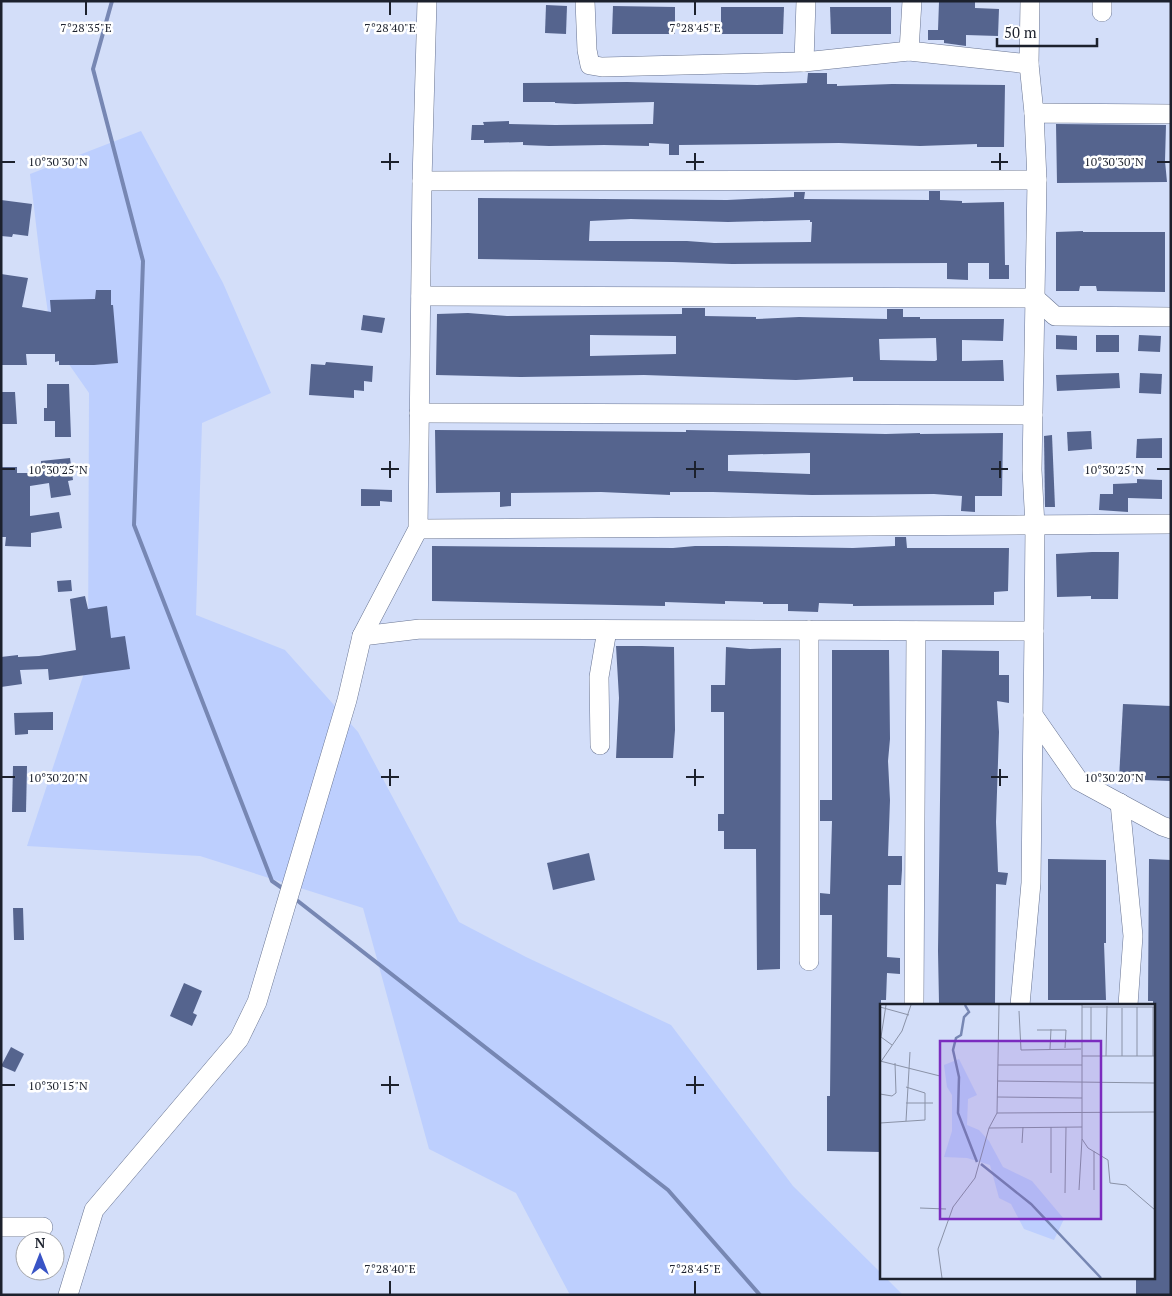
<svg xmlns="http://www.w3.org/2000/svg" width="1172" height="1296" font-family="'PT Serif',serif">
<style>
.green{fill:#bdcffe}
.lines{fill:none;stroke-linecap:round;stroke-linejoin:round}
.stream{stroke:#7787b3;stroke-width:4}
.building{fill:#55648e;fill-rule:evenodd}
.minor-casing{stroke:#687492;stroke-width:20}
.minor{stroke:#fff;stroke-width:19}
.ticks{fill:none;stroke:#1c212d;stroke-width:2}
.inset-river{fill:none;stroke:#7787b3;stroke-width:2.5}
.inset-road{fill:none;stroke:#8a92a7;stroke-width:1}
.view{fill:#7b2cbf;fill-opacity:0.15;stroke:#7b2cbf;stroke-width:2.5}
.inset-edge{fill:none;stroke:#1c212d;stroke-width:2.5}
.ticks-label{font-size:12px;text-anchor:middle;fill:#1c212d;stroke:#fff;stroke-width:5;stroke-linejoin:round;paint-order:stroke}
</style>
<rect width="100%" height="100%" fill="#d3def9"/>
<path class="green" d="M 141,131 L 223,283 L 271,393 L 202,423 L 196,615 L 285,650 L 358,732 L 459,922 L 526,957 L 671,1025 L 793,1186 L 881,1273 L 881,1277 L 885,1277 L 903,1295 L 570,1295 L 516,1193 L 429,1149 L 363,908 L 200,856 L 27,846 L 88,661 L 89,393 L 52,340 L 40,258 L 30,174 Z"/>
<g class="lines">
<g class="stream">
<path d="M 112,1 L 93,69 L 143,261 L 134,525 L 272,881 L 285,890"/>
<path d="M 294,898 L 668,1190 L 760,1295"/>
</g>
</g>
<g class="building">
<path d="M 939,2 L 975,2 L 975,8 L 999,9 L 998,36 L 966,35 L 966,46 L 944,43 L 944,40 L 928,40 L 928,30 L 938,30 Z"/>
<path d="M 546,5 L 567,6 L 566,34 L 545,33 Z"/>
<path d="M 613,6 L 675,7 L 675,34 L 612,34 Z"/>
<path d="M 721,7 L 784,7 L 783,34 L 721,34 Z"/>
<path d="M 830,7 L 891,7 L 891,34 L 831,34 Z"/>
<path d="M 808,73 L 827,73 L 827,84 L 837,84 L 837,86 L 892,84 L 1005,85 L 1004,147 L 977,147 L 977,144 L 920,146 L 839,143 L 679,145 L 679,155 L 669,155 L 669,144 L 649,143 L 649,146 L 604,145 L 549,146 L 523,145 L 523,142 L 484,143 L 484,140 L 471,140 L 472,125 L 484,125 L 483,122 L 509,121 L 509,124 L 555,125 L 653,124 L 654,102 L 575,104 L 555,103 L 555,102 L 523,102 L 523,83 L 627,82 L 757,85 L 807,83 Z"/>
<path d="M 1056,124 L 1166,125 L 1165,161 L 1167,182 L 1057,183 Z"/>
<path d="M 929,191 L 940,191 L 940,200 L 962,201 L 962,203 L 1004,202 L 1005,265 L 1009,265 L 1009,279 L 989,279 L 989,263 L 968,263 L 968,280 L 947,279 L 947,263 L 732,264 L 673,262 L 478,259 L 478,198 L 727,200 L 794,197 L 794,192 L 805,192 L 804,199 L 929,200 ZM 631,219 L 728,222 L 810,220 L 810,222 L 812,222 L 811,242 L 714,243 L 687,241 L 589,241 L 590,221 Z"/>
<path d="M 1,200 L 32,204 L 28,236 L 13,234 L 12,237 L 1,236 Z"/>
<path d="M 1083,231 L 1083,232 L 1165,232 L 1165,292 L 1097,291 L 1096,286 L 1080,286 L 1079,291 L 1056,291 L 1056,232 Z"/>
<path d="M 1,274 L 28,278 L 22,307 L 51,312 L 50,300 L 95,299 L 96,290 L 111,290 L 111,305 L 113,305 L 118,363 L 94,365 L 59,365 L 59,361 L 55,362 L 55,354 L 26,354 L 27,365 L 2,365 Z"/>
<path d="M 682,308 L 705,308 L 705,316 L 756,317 L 756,319 L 799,317 L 887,319 L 887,309 L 903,309 L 903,317 L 920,317 L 920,319 L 1004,319 L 1003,341 L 962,340 L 962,361 L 1003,360 L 1004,381 L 853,381 L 853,377 L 796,380 L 644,375 L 521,377 L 436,375 L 437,314 L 468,313 L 507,316 L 682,314 ZM 590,335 L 676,336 L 676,354 L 590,356 ZM 936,338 L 937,360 L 935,361 L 880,360 L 879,339 Z"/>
<path d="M 363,315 L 385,318 L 382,333 L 361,330 Z"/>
<path d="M 1056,335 L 1077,336 L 1077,350 L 1056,349 Z"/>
<rect x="1096" y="335" width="23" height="17"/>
<path d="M 1139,335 L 1161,336 L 1160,352 L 1138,351 Z"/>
<path d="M 326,362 L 373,366 L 372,382 L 364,381 L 364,391 L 354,390 L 354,398 L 309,395 L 311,364 L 325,365 Z"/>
<path d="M 1119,373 L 1120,388 L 1057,391 L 1056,375 Z"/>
<path d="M 1140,373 L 1162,374 L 1161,394 L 1139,393 Z"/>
<path d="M 47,384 L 69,384 L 71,437 L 55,437 L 55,421 L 44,421 L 44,408 L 47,408 Z"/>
<path d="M 1,392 L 15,392 L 17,424 L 1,424 Z"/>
<path d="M 435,430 L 686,432 L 686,430 L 886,434 L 920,433 L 920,434 L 1003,433 L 1002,496 L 975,496 L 975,512 L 961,511 L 962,496 L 934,494 L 812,495 L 713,492 L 670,492 L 670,495 L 601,492 L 511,493 L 511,506 L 500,507 L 500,492 L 436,493 ZM 810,453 L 810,474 L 728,471 L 728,455 Z"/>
<path d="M 1091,431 L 1092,449 L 1068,451 L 1067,432 Z"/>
<path d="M 1052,435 L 1055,507 L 1045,507 L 1044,436 Z"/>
<path d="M 1162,438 L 1162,458 L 1136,458 L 1137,439 Z"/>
<path d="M 70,458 L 73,480 L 68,481 L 71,495 L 51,498 L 49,483 L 30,486 L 30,516 L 59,512 L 62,528 L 31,533 L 31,547 L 5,546 L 6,537 L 1,537 L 1,467 L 17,467 L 17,473 L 30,473 L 41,472 L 41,461 Z"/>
<path d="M 1137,479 L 1162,480 L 1162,499 L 1128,498 L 1128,512 L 1099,510 L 1100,494 L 1113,494 L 1113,484 L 1137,483 Z"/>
<path d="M 361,489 L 392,490 L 392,502 L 380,501 L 380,506 L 361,506 Z"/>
<path d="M 895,537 L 906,537 L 907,548 L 1009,548 L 1008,591 L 994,592 L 994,605 L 853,606 L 853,604 L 819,603 L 818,612 L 788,611 L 788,604 L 763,604 L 763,602 L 725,601 L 725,604 L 665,602 L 665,606 L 432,601 L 432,546 L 673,548 L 695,546 L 725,546 L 853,548 L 895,546 Z"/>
<path d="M 1092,552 L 1119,552 L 1118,599 L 1091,599 L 1091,596 L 1057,597 L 1056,554 Z"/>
<path d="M 71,580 L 72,591 L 58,592 L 57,581 Z"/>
<path d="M 85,596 L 88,609 L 107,606 L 111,638 L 125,636 L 130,669 L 49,680 L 48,669 L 20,670 L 22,684 L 1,687 L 1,657 L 18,655 L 18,657 L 39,656 L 76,650 L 70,599 Z"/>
<path d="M 616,646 L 642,646 L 674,647 L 675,730 L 673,758 L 616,758 L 619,698 Z"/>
<path d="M 726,647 L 750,649 L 781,648 L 780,969 L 757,970 L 756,849 L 724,849 L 724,831 L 718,831 L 718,814 L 724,814 L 724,712 L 711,712 L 711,685 L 725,685 Z"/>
<path d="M 832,650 L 889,650 L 890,739 L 888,761 L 890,800 L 888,856 L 902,856 L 902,870 L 901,885 L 888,885 L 887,957 L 900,958 L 900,974 L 887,973 L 886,1000 L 881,1000 L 881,1152 L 827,1151 L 827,1096 L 830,1096 L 832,915 L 820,915 L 820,893 L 830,894 L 832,821 L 820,821 L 820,800 L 832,800 Z"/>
<path d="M 942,650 L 999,651 L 999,675 L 1009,675 L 1009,703 L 997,701 L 999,732 L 996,822 L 998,872 L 1008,873 L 1006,885 L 996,884 L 995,1003 L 939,1003 L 938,951 Z"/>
<path d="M 1123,704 L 1171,706 L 1170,781 L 1119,779 Z"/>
<path d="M 53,712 L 53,730 L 28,730 L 28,734 L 15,735 L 14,713 Z"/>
<path d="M 13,766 L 27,766 L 26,812 L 12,812 Z"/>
<path d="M 589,853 L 595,880 L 553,890 L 547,863 Z"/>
<path d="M 1048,859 L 1106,860 L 1106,943 L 1104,943 L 1106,1000 L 1048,1000 Z"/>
<path d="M 1149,859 L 1171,860 L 1171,1295 L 1136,1295 L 1136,1277 L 1153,1277 L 1153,1001 L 1148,1001 Z"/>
<path d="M 13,908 L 23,908 L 24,940 L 14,940 Z"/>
<path d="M 184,983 L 202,991 L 193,1013 L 197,1015 L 192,1026 L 170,1016 Z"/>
<path d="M 11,1047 L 24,1054 L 15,1072 L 1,1066 Z"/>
</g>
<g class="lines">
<defs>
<g id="minor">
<path d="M 585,1 L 587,50 L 590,65 L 602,67 L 804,62 L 909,51 L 1029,64"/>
<path d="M 1030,1 L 1029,64 L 1034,113"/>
<path d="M 1102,12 L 1102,1"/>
<path d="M 909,51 L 912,1"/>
<path d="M 804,62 L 806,1"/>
<path d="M 422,181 L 1037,180 L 1034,113 L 1171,114"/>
<path d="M 421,296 L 1035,298 L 1055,316 L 1171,317"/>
<path d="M 419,413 L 1033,415"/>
<path d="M 418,529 L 1171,524"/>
<path d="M 809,630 L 809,961"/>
<path d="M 1034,631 L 1035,526 L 1032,470 L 1037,180"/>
<path d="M 362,636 L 420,629 L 1034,631 L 1033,715 L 1079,781 L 1162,826 L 1171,829"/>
<path d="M 600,745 L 599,677 L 607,630"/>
<path d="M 1120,803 L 1133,936 L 1128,1005"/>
<path d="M 914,1005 L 916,631"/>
<path d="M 1020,1005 L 1031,883 L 1033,715"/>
<path d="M 1,1227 L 43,1227"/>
<path d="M 68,1295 L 94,1210 L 239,1039 L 257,1002 L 347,700 L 362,636 L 418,529 L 422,181 L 427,1"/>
</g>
</defs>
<use href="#minor" class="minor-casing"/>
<use href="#minor" class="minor"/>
</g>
<path class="ticks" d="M 86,2 L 86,15M 390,2 L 390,15M 695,2 L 695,15M 390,153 L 390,170M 695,153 L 695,170M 1000,153 L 1000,170M 2,162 L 15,162M 381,162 L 399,162M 686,162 L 704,162M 991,162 L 1008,162M 1157,162 L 1170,162M 390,461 L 390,478M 695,461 L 695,478M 1000,461 L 1000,478M 2,469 L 15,469M 381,469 L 399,469M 686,469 L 704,469M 991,469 L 1008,469M 1157,469 L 1170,469M 390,769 L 390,786M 695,769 L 695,786M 1000,769 L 1000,786M 2,777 L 15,777M 381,777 L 399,777M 686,777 L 704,777M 991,777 L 1008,777M 1157,777 L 1170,777M 390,1076 L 390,1094M 695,1076 L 695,1094M 2,1085 L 15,1085M 381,1085 L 399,1085M 686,1085 L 704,1085M 390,1281 L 390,1294M 695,1281 L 695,1294"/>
<g transform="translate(880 1004)">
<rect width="275" height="275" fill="#d3def9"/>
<path d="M 79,55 L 97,91 L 88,95 L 87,121 L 99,126 L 109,137 L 123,163 L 152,177 L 184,215 L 174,236 L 144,225 L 131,200 L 119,194 L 110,161 L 87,154 L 64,153 L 72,127 L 72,91 L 67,83 L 64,61 Z" fill="#bdcffe"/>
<path class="inset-river" d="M 85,1 L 89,8 L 84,13 L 81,31 L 76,34 L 73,46 L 79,73 L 78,109 L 97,158M 101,160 L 151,200 L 221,274"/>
<path class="inset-road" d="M 6,1 L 1,33 L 12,41M 0,3 L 29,11M 202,3 L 275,3M 257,3 L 257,52M 273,3 L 273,52M 242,4 L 242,52M 139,7 L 141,46 L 201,45M 157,26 L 186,26 L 185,44M 211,38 L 211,3M 170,45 L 171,25M 202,52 L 202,1M 226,52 L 227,2M 0,57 L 60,72M 0,59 L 22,27 L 31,1M 118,61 L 202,61 L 202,52 L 275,52M 118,77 L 275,79M 0,90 L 12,92 L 16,89 L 15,59M 117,93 L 202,94M 26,99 L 53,99M 117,109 L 275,108M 26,117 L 30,48M 0,119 L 45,116 L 45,89 L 26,83M 171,123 L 171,169M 202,123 L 202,61M 109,124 L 202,123 L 202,135 L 208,144 L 228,156 L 230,179 L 246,181 L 275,206M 142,139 L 143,123M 214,147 L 214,186M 199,186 L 202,135M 185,189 L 186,123M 40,204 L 66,205M 62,274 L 58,245 L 73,203 L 95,174 L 109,124 L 117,109 L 119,1"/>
<path class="view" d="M 60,37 L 221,37 L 221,215 L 60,215 Z"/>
<rect width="275" height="275" class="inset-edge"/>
</g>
<g class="ticks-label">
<text x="86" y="32">7°28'35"E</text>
<text x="390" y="32">7°28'40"E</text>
<text x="695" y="32">7°28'45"E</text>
<text x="58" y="166">10°30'30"N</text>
<text x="1114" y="166">10°30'30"N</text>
<text x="58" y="474">10°30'25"N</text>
<text x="1114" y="474">10°30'25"N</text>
<text x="58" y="782">10°30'20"N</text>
<text x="1114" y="782">10°30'20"N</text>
<text x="58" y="1090">10°30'15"N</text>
<text x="390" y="1273">7°28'40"E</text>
<text x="695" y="1273">7°28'45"E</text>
</g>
<rect width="1172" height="1296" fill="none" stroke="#1c212d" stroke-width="5"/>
<g transform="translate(40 1256)"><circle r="24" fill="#ffffff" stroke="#a4a6ab"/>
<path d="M0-4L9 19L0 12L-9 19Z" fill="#3954c6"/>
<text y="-8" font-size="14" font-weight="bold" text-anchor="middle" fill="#1c212d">N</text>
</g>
<path d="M997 38v8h100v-8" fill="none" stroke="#1c212d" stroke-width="2.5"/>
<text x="1004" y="38" font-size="15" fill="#1c212d" stroke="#ffffff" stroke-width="4" paint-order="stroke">50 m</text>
</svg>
